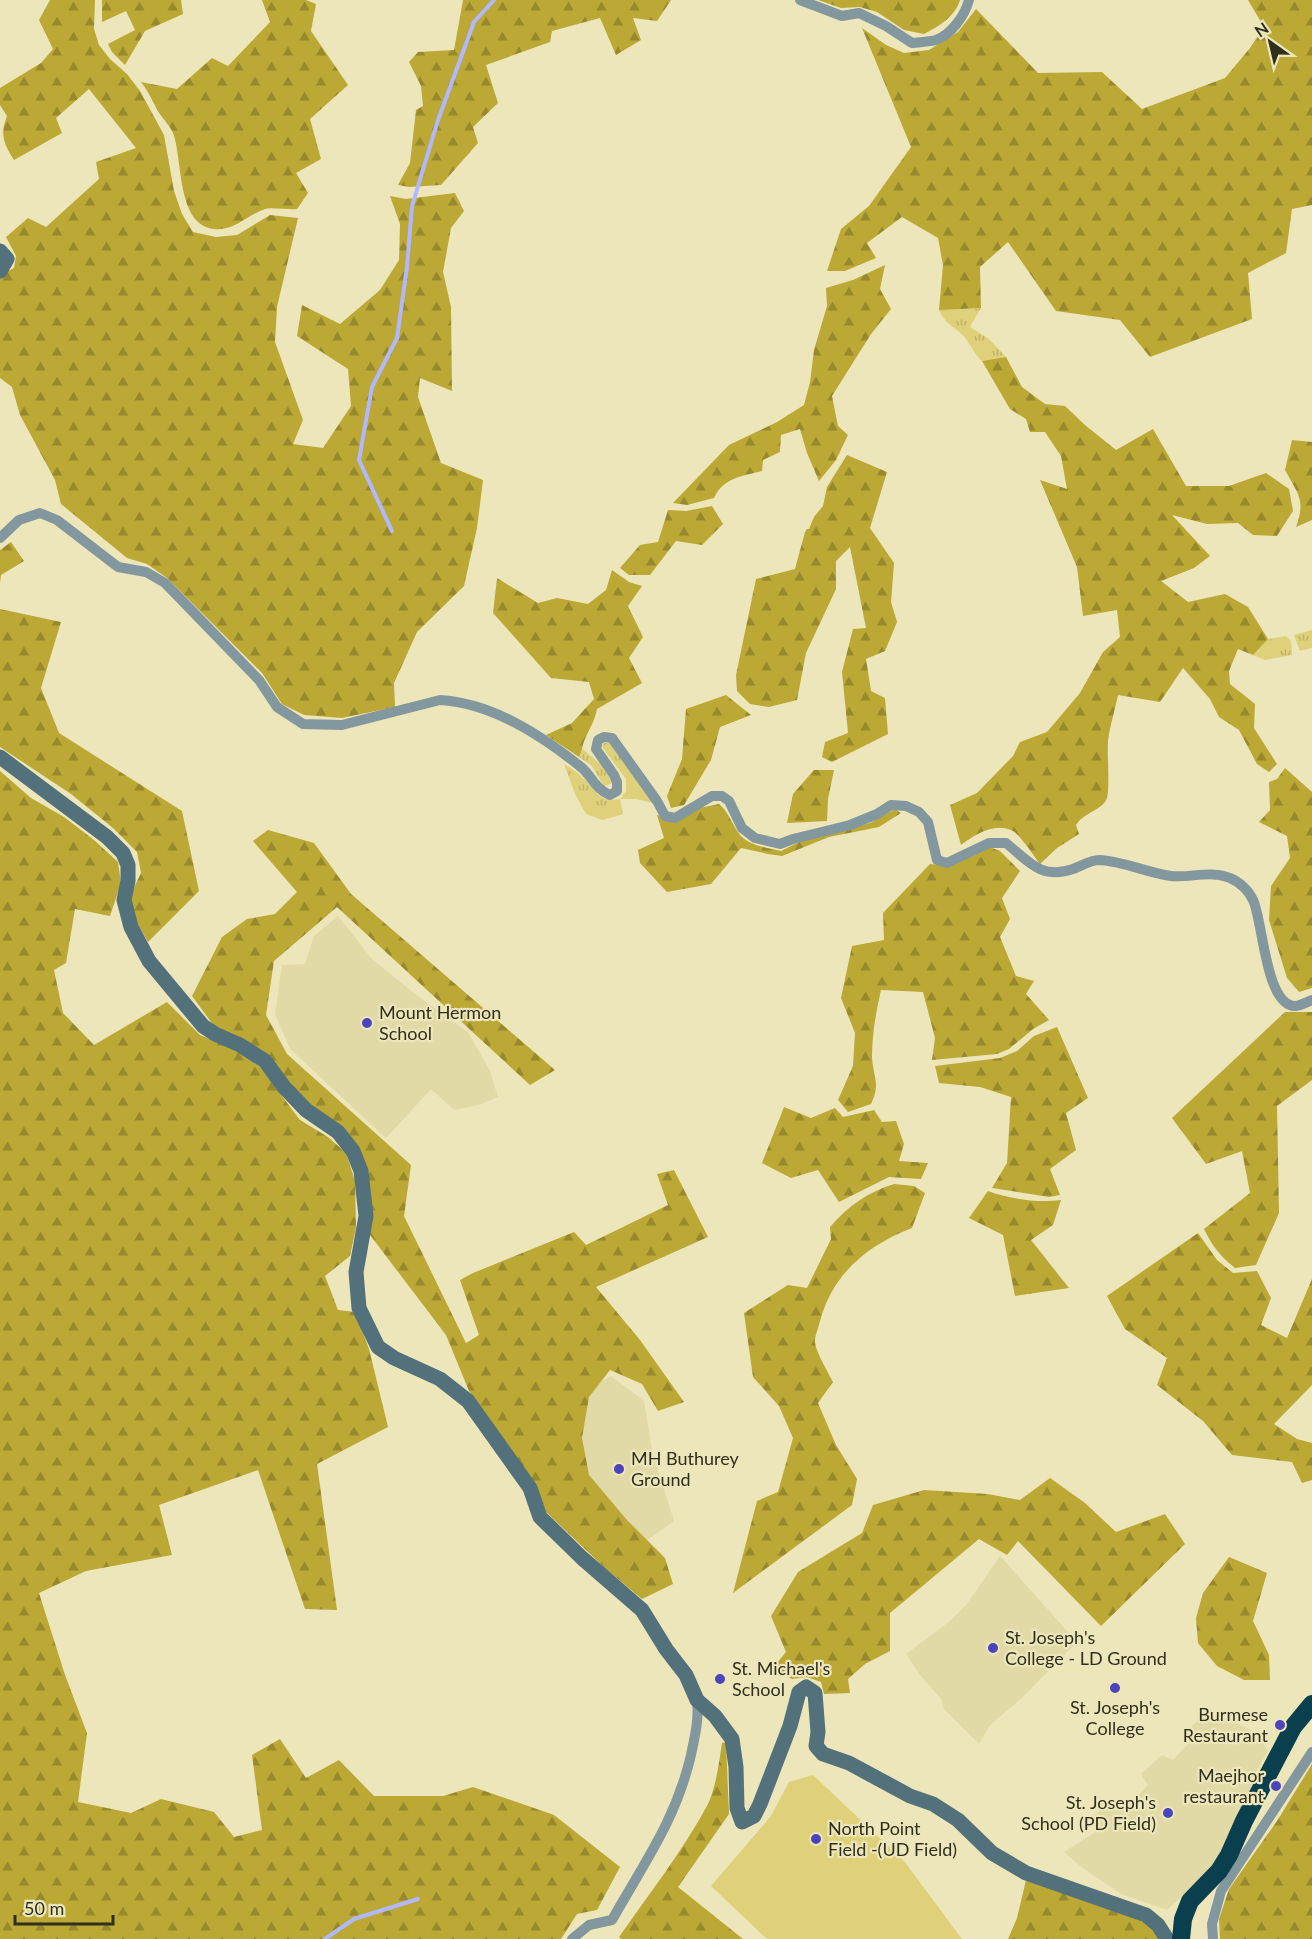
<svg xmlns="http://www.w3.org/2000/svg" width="1312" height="1939" font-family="Lato,sans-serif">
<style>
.built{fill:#e2daa6}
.grass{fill:url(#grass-tufts)}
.forest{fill:url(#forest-firs)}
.garden{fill:#dfd07a}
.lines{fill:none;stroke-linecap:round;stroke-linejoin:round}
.stream{stroke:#b1b8fe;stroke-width:4}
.street{stroke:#82979e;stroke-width:10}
.secondary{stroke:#52717b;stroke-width:15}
.highway{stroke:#0a404e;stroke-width:18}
.poi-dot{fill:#4c44ba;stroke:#ede6ba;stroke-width:2}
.labels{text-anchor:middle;stroke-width:4.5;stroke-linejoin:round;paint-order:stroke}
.poi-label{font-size:18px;fill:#302e1d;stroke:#ede6ba;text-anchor:start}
</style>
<defs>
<pattern id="grass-tufts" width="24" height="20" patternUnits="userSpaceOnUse" patternTransform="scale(1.5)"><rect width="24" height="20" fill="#dfd07a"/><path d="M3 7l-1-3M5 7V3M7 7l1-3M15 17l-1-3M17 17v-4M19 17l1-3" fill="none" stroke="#c0b369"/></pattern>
<pattern id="forest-firs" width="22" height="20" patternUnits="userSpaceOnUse" patternTransform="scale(1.5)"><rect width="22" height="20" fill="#bba835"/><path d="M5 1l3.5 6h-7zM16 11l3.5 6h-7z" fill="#98892c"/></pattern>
</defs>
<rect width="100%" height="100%" fill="#ede6ba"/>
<g class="built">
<path d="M 338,916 L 372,959 L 415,994 L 468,1032 L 490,1071 L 498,1097 L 479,1105 L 454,1110 L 431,1089 L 386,1138 L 290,1049 L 275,1014 L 282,965 L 305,964 L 314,936 Z"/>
<path d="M 611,1376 L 644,1401 L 652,1450 L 674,1521 L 642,1544 L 585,1488 L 572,1438 L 583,1392 Z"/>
<path d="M 1000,1556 L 1077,1642 L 1022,1698 L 990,1725 L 979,1744 L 944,1709 L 941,1699 L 921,1676 L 906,1654 L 951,1620 L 966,1605 Z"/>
<path d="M 1209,1708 L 1258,1734 L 1268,1751 L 1256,1772 L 1249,1792 L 1213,1868 L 1167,1910 L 1121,1894 L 1084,1869 L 1064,1852 L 1097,1831 L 1092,1817 L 1112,1801 L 1124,1809 L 1148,1785 L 1141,1774 L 1162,1755 L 1173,1760 L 1192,1740 L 1185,1734 Z"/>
</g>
<g class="grass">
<path d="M 981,308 L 970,327 L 989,339 L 1006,357 L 982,361 C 975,355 973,349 968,342 C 960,328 946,327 939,310 Z"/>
<path d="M 1312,630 L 1312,648 L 1300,651 L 1294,635 Z"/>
<path d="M 1286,636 L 1291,641 L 1292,655 L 1265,660 L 1253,655 L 1268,639 Z"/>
<path d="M 604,743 L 610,743 L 653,803 L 636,799 L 620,799 L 623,814 L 602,820 L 586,814 L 576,796 L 564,764 C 571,768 579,773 584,779 C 597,791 599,803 620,799 L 626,791 L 626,779 L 602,747 Z"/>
<path d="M 583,749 L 601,765 L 613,783 L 604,786 L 592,766 L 579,757 Z"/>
</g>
<g class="forest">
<path d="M 50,0 L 95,0 L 94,29 L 99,45 L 110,59 L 127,74 L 140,91 L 164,135 L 174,191 L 182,214 L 193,232 L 216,237 L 237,235 L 270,215 L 298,218 L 277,307 L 275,342 L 303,420 L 293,444 L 323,448 L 351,406 L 348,369 L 297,336 L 302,305 L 340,324 L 380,290 L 399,260 L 400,224 L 390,196 L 406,199 L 455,193 L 464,211 L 451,228 L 443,272 L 451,307 L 452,391 L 420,378 L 418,397 L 441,463 L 483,480 L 477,528 L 464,586 L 417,632 L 394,683 L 395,707 L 342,718 L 304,715 L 282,704 L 262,673 L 167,578 L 147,564 L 127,558 L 61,504 L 55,480 L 20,415 L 12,387 L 0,378 L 0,275 L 14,268 L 16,256 L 6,237 L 28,218 L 46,227 L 99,179 L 96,162 L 136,148 L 89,89 L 56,118 L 62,133 L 14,160 C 3,143 0,134 7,116 L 0,105 L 0,88 L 41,63 L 53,49 L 39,20 Z"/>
<path d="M 102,0 L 181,0 L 183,14 L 145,31 L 125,65 L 112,52 L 108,44 L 135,30 L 126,11 L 102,22 Z"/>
<path d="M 262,0 L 306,0 L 316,4 L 311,31 L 348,85 L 310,119 L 321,159 L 296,173 L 308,193 L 297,209 C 289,210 271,207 265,209 C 247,215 234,231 214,229 C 176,225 183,158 173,133 C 170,126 164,120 160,114 C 153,103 149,92 141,82 L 177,89 L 212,58 L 228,66 L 270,22 Z"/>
<path d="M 463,0 L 671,0 L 657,21 L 633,18 L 641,40 L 616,55 L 600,18 L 552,31 L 550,42 L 486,65 L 498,103 L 473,127 L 478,143 L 441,185 L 409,187 L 398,185 L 410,163 L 416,110 L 423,106 L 421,86 L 409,62 L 418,52 L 454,50 Z"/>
<path d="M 818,0 L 960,0 C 955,17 939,26 924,34 L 904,30 L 877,12 L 860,7 L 841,8 Z"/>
<path d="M 1248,0 L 1312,0 L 1312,205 L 1292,209 L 1286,253 L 1248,273 L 1252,319 L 1150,357 L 1120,320 L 1056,311 L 1008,242 L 980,267 L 981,308 L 939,310 L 943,265 L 938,238 L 902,217 L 867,243 L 876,258 L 845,271 L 827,271 L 841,229 L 869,206 L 911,147 L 862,28 L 886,45 L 904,53 L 929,50 L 958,32 L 976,9 L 1038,73 L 1102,72 L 1142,109 L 1225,78 L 1250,48 L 1264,27 Z"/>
<path d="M 885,265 L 880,289 L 891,309 L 871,334 L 832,396 L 838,426 L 848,435 L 836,460 L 819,481 L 807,453 L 800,429 L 781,435 L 780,452 L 763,460 L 762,471 C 742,476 723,478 714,498 L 687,505 L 673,503 L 729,445 L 777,422 L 804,405 L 810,382 L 814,350 L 827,306 L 826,288 L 853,280 Z"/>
<path d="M 1006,357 L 1022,387 L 1045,404 L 1065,406 L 1085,425 L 1116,450 L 1153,429 L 1186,486 L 1229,486 L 1266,473 L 1289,489 L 1293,511 L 1277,536 L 1253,535 L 1238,523 L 1207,524 L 1172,515 L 1210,556 L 1194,568 L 1161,581 L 1188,602 L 1225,594 L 1248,607 L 1268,639 L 1253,655 L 1238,649 L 1229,671 L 1230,684 L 1255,704 L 1254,728 L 1277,764 L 1269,772 L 1257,764 L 1239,730 L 1219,717 L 1210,699 L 1183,668 L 1160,702 L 1118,695 C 1115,710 1110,725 1108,741 C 1107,754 1110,787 1107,798 C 1103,810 1084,812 1076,825 L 1079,834 L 1057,848 L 1040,864 C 1034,856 1020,835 1013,831 C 995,822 976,834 961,845 L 950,805 L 977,793 L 1013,756 L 1020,742 L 1047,732 L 1080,693 L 1103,652 L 1120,637 L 1117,610 L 1083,616 L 1077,567 L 1040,480 L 1067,489 L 1061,456 L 1045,432 L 1030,432 L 1026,419 L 1010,409 L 982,361 Z"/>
<path d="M 1292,440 L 1312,442 L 1312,520 L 1296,527 C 1306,500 1298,494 1285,470 Z"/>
<path d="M 847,455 L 887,472 L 870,528 L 894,563 L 891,602 L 897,622 L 885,651 L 866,659 L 871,691 L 885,698 L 888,734 L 832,762 L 822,757 L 825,742 L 848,733 L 842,672 L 853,629 L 866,628 L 850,547 L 836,561 L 836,589 L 806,653 L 797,700 L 769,707 L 750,704 L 737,691 L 736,675 L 756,579 L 795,569 L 805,532 L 807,529 L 809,529 L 814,517 L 823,506 L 827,487 Z"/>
<path d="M 712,506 L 723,524 L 702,545 L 676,541 L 650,575 L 629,575 L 620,568 L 640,545 L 658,542 L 668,510 L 686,511 Z"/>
<path d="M 11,542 L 24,561 L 1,575 L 0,583 L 0,550 Z"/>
<path d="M 612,570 L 629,582 L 642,586 L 628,606 L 643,637 L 629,658 L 642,683 L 597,709 C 594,723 591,725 586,737 C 582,744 583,750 579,757 L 546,735 L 572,723 L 594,699 L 589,682 L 551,678 L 493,613 L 497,578 L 538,603 L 557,598 L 588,604 L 606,590 Z"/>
<path d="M 0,609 L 61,622 L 41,688 L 59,733 L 182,811 L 199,891 L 148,942 L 136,921 L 130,896 L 141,873 L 137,852 L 113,828 L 71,794 L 0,747 Z"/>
<path d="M 726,695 L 751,715 L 720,727 L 711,760 L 684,805 L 671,808 L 667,796 L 682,759 L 686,709 Z"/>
<path d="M 1285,768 L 1312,792 L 1312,988 L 1299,992 L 1287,978 L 1269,920 L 1271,886 L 1290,858 L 1287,836 L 1259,822 L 1270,810 L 1269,782 L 1277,779 Z"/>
<path d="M 814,770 L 834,770 L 828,799 L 827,821 L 787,823 L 793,794 Z"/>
<path d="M 0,771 L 31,798 L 64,817 L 94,840 L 118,862 L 121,883 L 110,916 L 75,909 L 66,963 L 54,970 L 63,1013 L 94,1045 L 167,1002 L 200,1035 L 240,1052 L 260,1067 L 300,1120 L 328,1137 L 346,1153 L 355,1181 L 356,1228 L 350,1256 L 325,1276 L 338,1310 L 355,1312 L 369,1349 L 388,1427 L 317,1464 L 337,1610 L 305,1609 L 258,1470 L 159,1505 L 172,1555 L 86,1571 L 39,1593 L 65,1675 L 87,1733 L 78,1802 L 131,1813 L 161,1799 L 214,1812 L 234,1837 L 262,1830 L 252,1755 L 280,1739 L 306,1778 L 339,1760 L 374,1796 L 443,1796 L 473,1787 L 554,1815 L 620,1867 L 597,1910 L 577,1914 L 561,1939 L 0,1939 Z"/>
<path d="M 719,804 C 730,813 732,826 741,836 C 750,846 769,848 781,851 L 805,839 L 870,823 L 895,809 L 901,813 L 879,827 L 829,837 L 782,856 L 768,854 L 741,848 L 711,884 L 667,892 L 640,863 L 638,850 L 664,838 L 657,815 L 676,821 L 699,808 Z"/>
<path d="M 268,830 L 314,843 L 351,894 L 555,1070 L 530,1085 L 337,907 L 274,961 L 266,1015 L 287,1054 L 411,1165 L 404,1216 L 466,1343 L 479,1335 L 460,1280 L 473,1273 L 574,1232 L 586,1245 L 668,1205 L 657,1174 L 674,1170 L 708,1237 L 596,1287 L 640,1340 L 684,1402 L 658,1411 L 642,1384 L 610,1370 L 589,1397 L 582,1438 L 589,1475 L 627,1520 L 665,1558 L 673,1584 L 642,1599 L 606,1569 L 546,1512 L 536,1486 L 469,1391 L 446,1335 L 370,1235 L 365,1170 L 318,1112 L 214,1026 L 192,996 L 222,937 L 247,919 L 275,914 L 297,892 L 253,841 Z"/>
<path d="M 987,846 L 1000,851 L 1020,871 L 1002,898 L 1010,919 L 1000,937 L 1016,976 L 1034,981 L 1026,994 L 1049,1020 L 1033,1029 L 1009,1049 L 997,1054 L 932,1060 L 935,1038 L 923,992 L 881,990 C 876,1012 872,1034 872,1057 C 873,1077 881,1084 871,1104 L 848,1112 L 838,1100 L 853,1066 L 855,1033 L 841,998 L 852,946 L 884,940 L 883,913 L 930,864 L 946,866 Z"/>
<path d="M 1285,1012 L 1312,1012 L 1312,1080 L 1277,1106 L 1279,1213 L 1256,1265 L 1235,1268 C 1221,1257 1212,1246 1204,1229 L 1250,1193 L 1242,1151 L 1206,1164 L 1172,1118 Z"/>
<path d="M 1057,1027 L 1088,1098 L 1066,1113 L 1076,1150 L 1050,1169 L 1060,1195 L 1049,1197 L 992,1188 L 1007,1163 L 1011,1097 L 980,1087 L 939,1083 L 935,1066 L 1000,1058 L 1017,1051 L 1034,1036 Z"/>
<path d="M 784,1107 L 811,1118 L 835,1108 L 843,1117 L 874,1110 L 882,1122 L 896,1121 L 904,1144 L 899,1161 L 928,1163 L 921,1179 L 889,1177 L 839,1202 L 818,1170 L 791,1178 L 762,1163 Z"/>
<path d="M 894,1184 L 914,1186 L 925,1193 L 912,1228 C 868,1245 833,1273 820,1321 C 819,1327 814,1337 815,1343 C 818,1356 827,1370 833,1382 L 818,1403 L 836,1445 L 857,1479 L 852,1505 L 733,1593 L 757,1501 L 778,1492 L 793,1438 L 779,1406 L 753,1377 L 744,1313 L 788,1285 L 807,1288 L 831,1239 L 830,1227 C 848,1206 868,1192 894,1184 Z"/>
<path d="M 988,1191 C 1010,1199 1038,1203 1061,1200 L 1053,1225 L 1031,1240 L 1069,1288 L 1015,1296 L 1003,1235 L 969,1218 Z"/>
<path d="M 1198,1233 L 1217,1260 L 1233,1273 L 1257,1271 L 1271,1298 L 1261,1325 L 1287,1338 L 1312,1279 L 1312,1385 L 1274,1424 L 1297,1439 L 1312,1443 L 1312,1480 L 1302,1483 L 1292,1462 L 1232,1455 L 1203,1421 L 1157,1385 L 1167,1358 L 1125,1329 L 1107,1296 Z"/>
<path d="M 1050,1478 L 1085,1503 L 1116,1532 L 1165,1514 L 1185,1544 L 1101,1626 L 1018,1541 L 1007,1555 L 979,1539 L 890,1613 L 890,1651 L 865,1664 L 848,1679 L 850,1693 L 824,1694 L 821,1682 L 807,1677 L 792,1679 L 772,1669 L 786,1652 L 771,1616 L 798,1572 L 862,1533 L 873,1505 L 924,1490 L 988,1494 L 1020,1500 Z"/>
<path d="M 1229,1557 L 1267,1573 L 1253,1621 L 1269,1655 L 1270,1680 L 1244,1680 L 1217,1666 L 1198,1643 L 1196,1618 L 1203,1593 Z"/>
<path d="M 726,1742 L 729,1814 L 678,1887 L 743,1939 L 621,1939 L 619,1937 C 649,1894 682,1852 707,1806 C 716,1788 719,1763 722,1743 Z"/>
<path d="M 1312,1764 L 1312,1939 L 1220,1939 L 1219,1919 L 1229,1889 L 1277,1821 Z"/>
<path d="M 1026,1880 L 1143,1919 L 1162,1939 L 1008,1939 L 1017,1918 Z"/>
</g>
<path class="garden" d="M 813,1775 L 904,1861 L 962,1939 L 767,1939 L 711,1886 L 771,1816 L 789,1782 Z"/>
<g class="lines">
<g class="stream">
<path d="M 392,531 L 359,460 L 372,387 L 397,338 L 407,267 L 412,206 L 438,120 L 474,22 L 494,0"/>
<path d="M 325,1939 L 354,1919 L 418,1899"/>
</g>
<g class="street">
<path d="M 800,0 L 842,16 L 859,13 L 886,26 L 912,43 C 919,42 929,42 936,40 C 952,34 965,15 969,0"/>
<path d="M 0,538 L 19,520 L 40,513 L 57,520 L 118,567 L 146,572 L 165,583 L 259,680 L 277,707 L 303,724 L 342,725 L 440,700 C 492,703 541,735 581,767 C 592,776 595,789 610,795 L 617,791 L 617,782 L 614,775 L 596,749 L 598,740 L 604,737 L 612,738 L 657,801 L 665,816 L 675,818 L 712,796 L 722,796 L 729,801 L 742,828 L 755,838 L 780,844 L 793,839 L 850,825 L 877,814 L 891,805 L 906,806 L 919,812 L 928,822 L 937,860 L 947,863 L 989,843 L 1006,843 C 1028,861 1041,880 1073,869 C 1081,866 1091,860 1099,860 C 1124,861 1147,873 1171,876 C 1190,878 1212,870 1230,878 C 1240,882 1249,891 1253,900 C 1263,920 1265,1005 1295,1006 C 1300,1006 1307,1002 1312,1000"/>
<path d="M 572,1939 L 589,1925 L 612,1920 C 644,1863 676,1820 691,1755 C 695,1735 699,1721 697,1700"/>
<path d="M 1213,1939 L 1212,1924 L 1221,1891 L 1312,1752"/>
</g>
<g class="secondary">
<path d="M 0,251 L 7,259 L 0,271"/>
<path d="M 0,757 L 107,837 L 123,853 L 128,865 L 128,881 L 124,900 L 131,927 L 149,961 L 203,1026 L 215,1034 L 240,1045 L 265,1061 L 284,1087 L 306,1110 L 338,1132 L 353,1151 L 361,1171 L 366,1216 L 356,1272 L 359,1308 L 378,1347 L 394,1358 L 440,1379 L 468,1401 L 530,1488 L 540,1517 L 582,1558 L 642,1610 L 666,1649 L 686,1675 L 697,1700 L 715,1716 L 732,1739 L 736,1767 L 737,1808 L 742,1822 L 754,1816 L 760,1804 L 790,1726 L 799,1692 L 806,1687 L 815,1693 L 818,1732 L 816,1746 L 823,1754 L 849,1763 L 910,1796 L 933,1804 L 958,1820 L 992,1853 L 1026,1873 L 1146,1915 L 1158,1925 L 1167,1939"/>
</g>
<path class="highway" d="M 1181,1939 L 1183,1919 L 1190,1901 L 1219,1871 L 1229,1855 L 1244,1821 L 1293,1727 L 1312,1704"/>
</g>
<g class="poi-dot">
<circle cx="367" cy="1023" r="6"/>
<circle cx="619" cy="1469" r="6"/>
<circle cx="993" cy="1648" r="6"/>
<circle cx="720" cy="1679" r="6"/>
<circle cx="1115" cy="1688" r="6"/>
<circle cx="1280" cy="1725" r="6"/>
<circle cx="1276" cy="1786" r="6"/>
<circle cx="1168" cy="1813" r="6"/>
<circle cx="816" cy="1839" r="6"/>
</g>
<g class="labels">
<g class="poi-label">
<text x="379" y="1019">Mount Hermon<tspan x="379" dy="21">School</tspan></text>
<text x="631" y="1465">MH Buthurey<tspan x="631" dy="21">Ground</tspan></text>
<text x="1005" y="1644">St. Joseph's<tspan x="1005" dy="21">College - LD Ground</tspan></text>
<text x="732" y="1675">St. Michael's<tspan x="732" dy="21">School</tspan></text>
<text x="1115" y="1714" text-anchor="middle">St. Joseph's<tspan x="1115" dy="21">College</tspan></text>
<text x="1268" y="1721" text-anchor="end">Burmese<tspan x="1268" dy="21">Restaurant</tspan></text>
<text x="1264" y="1782" text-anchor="end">Maejhor<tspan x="1264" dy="21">restaurant</tspan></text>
<text x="1156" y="1809" text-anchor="end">St. Joseph's<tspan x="1156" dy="21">School (PD Field)</tspan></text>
<text x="828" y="1835">North Point<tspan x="828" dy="21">Field -(UD Field)</tspan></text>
</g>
</g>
<g transform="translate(1270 42) rotate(326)" stroke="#ede6ba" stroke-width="4.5" paint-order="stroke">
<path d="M0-4.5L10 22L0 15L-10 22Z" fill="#302e1d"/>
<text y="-9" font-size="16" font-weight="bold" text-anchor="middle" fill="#302e1d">N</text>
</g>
<path d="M15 1915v9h98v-9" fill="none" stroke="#302e1d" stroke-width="3"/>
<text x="24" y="1915" font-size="18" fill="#302e1d" stroke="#ede6ba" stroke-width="4.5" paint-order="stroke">50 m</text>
</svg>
